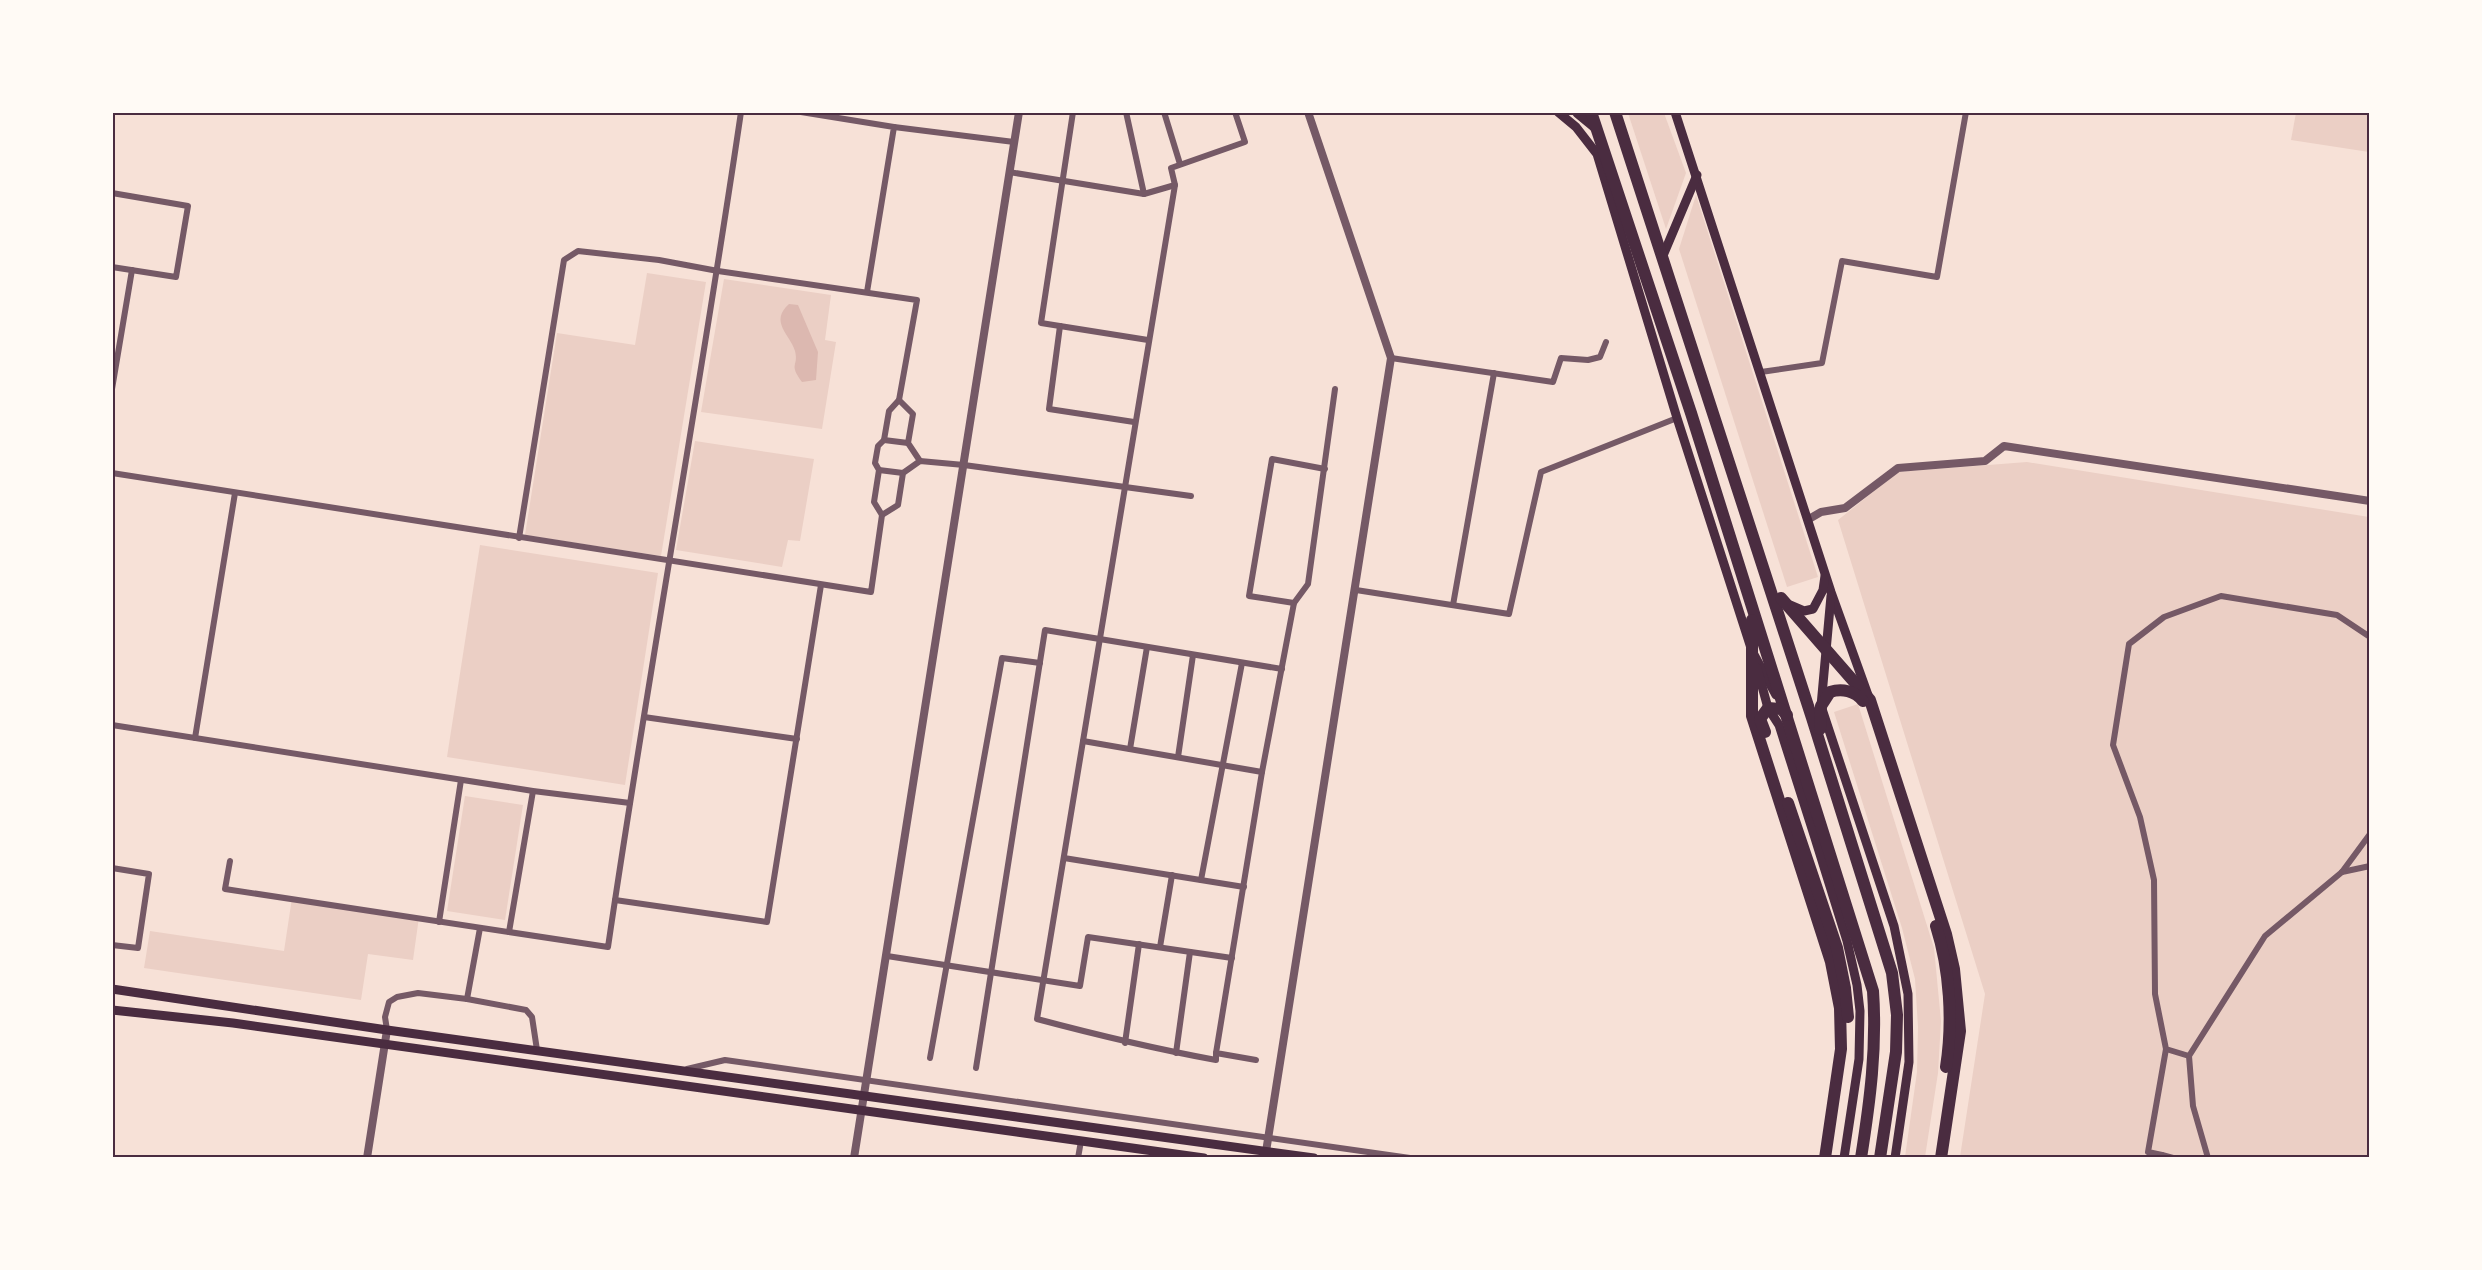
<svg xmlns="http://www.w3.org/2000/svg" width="2482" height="1270" font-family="'Work Sans',sans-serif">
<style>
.green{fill:#ebcfc5}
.water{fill:#dcb8b0}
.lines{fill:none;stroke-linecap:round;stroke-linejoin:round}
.minor{stroke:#755966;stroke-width:6}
.tertiary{stroke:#755966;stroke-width:8}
.secondary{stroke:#4a2c40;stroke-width:9}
.trunk{stroke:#4a2c40;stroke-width:12}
.neatline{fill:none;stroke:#4a2c40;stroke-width:2}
</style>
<rect width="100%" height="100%" fill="#f7e1d7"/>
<g class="green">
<path d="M 1628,113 L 1664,113 L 1686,173 L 1666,229 Z"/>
<path d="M 2296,113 L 2369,113 L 2369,152 L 2291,140 Z"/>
<path d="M 1696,195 L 1818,577 L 1787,587 L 1679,249 Z"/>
<path d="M 647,273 L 706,282 L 661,556 L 525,535 L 557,333 L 635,345 Z"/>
<path d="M 724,279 L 831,295 L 825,340 L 836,342 L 822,429 L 701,412 Z"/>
<path d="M 695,441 L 814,459 L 800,541 L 788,540 L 782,567 L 676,550 Z"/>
<path d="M 2027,462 L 2369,517 L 2369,1157 L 1960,1157 L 1985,994 L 1838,520 L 1898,472 Z"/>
<path d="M 480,545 L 658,573 L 625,785 L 447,757 Z"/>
<path d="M 1858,704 L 1934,948 L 1941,1021 L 1938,1073 L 1925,1157 L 1905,1157 L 1917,1072 L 1918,1027 L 1915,979 L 1902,928 L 1834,712 Z"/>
<path d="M 465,796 L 523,805 L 505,920 L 447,911 Z"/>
<path d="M 292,898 L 419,917 L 413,960 L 368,954 L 361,1000 L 144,968 L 150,931 L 284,951 Z"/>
</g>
<path class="water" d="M 789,304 L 798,305 L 818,352 L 816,380 L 802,382 C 788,363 799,367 795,351 C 790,334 769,322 789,304 Z"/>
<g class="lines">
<g class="minor">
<path d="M 801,112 L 894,127 L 867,292"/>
<path d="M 1073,112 L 1041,323 L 1148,340"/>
<path d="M 1126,112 L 1144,194"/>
<path d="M 1164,112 L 1180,164"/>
<path d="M 894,127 L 1014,142"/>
<path d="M 1009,172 L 1144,194 L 1175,185"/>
<path d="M 112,193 L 188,206 L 176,277 L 112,267"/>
<path d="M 1060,326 L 1049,409 L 1134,422"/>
<path d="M 1391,358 L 1553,382 L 1561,358 L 1588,360 L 1600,357 L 1606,342"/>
<path d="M 1761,372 L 1822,363 L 1842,261 L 1937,277 L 1966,112"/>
<path d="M 112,389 L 132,270"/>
<path d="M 884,440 L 908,443"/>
<path d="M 879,470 L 903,473"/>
<path d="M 112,473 L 871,592 L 882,515 L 898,505 L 903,473 L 920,461 L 964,465 L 1191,496"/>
<path d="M 882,515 L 874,502 L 879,470 L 875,463 L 878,446 L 884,440 L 889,411 L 899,400"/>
<path d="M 519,538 L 564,260 L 578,251 L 659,260 L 718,271 L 917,300 L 899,400 L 913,414 L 908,443 L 920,461"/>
<path d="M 1356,590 L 1509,614 L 1541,472 L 1677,418"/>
<path d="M 1294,603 L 1249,596 L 1272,459 L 1325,469"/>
<path d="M 1453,605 L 1494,373"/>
<path d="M 644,717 L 797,739"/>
<path d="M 112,725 L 533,791 L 630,803"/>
<path d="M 195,738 L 235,493"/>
<path d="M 1083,741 L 1262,772"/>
<path d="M 1130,749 L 1147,647"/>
<path d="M 1178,757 L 1193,655"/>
<path d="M 1064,858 L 1244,887"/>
<path d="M 230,861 L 225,889 L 608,947 C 649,668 700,391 741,112"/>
<path d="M 112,868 L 149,874 L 138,948 L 112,945"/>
<path d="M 2342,872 L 2370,866"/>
<path d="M 1201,880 L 1242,663"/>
<path d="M 615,900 L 767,922 L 821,585"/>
<path d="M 439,922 L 461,780"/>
<path d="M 509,932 L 533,791"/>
<path d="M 1160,947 L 1172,875"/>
<path d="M 887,956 L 1080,986 L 1088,937 L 1232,958"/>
<path d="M 467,999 L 480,928"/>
<path d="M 387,1030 L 385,1017 L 389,1002 L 397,997 L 418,993 L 467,999 L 526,1010 L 532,1017 L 537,1050"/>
<path d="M 1125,1043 L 1139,944"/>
<path d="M 1176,1053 L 1190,952"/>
<path d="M 1216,1053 L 1216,1060 C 1156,1049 1097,1035 1037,1019 L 1175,185 L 1171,168 L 1245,142 L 1235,112"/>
<path d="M 2189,1056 L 2166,1049 L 2155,994 L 2154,880 L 2140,817 L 2113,745 L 2129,644 L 2164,617 L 2221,596 L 2337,615 L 2370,637"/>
<path d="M 930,1058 L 1002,658 L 1040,663"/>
<path d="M 1256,1060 L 1216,1053 L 1262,772 L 1294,603 L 1308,584 L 1335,389"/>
<path d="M 976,1068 L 1045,630 L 1282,669"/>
<path d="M 687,1069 L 725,1060 L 1410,1158"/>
<path d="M 2162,1155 L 2173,1158"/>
<path d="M 1078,1158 L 1081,1141"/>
<path d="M 2161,1158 L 2162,1155 L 2148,1152 L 2166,1049"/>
<path d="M 2208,1158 L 2193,1106 L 2189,1056 L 2265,936 L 2342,872 L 2370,834"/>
</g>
<g class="tertiary">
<path d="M 1809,519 L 1821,512 L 1845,508 L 1898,468 L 1985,461 L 2004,446 L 2370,501"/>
<path d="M 367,1158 L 387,1030"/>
<path d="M 854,1158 L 1019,112"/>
<path d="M 1265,1158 L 1391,358 L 1308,112"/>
</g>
<g class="secondary">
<path d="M 1558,112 L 1576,127 L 1597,154 L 1677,418 L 1752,651 L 1776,695"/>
<path d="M 1675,112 L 1831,592 L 1868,695"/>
<path d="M 1662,258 L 1697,175"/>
<path d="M 1831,596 L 1821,706 L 1894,926 L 1908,994 L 1909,1062 L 1895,1158"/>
<path d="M 1790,605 L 1804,611 L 1813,609 L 1823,590 L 1825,576"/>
<path d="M 1757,668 L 1768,708 L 1779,725 L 1814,835 L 1847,941 L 1857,985 L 1860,1011 L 1859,1059 L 1844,1158"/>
<path d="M 112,989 L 387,1030 L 1314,1158"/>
<path d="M 112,1010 L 233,1023 L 1204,1158"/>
</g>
<g class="trunk">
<path d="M 1578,112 L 1595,126"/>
<path d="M 1591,112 L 1691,413 L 1873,991 C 1877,1048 1870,1101 1861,1158"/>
<path d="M 1615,112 L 1812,718 L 1892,973 L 1897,1015 L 1896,1052 L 1880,1158"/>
<path d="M 1781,598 L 1870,700 L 1946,934 L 1954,969 L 1960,1031 L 1941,1158"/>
<path d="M 1752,620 L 1752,716 L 1831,962 L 1840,1008 L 1841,1049 L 1825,1158"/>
<path d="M 1820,729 L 1821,706 L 1830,692 C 1842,688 1855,691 1863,701"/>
<path d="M 1765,732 L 1760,719 L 1768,708 L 1781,709 L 1787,715"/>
<path d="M 1788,803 L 1837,948 L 1845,988 L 1848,1017"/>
<path d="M 1936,926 C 1950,970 1953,1022 1946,1067"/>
</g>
</g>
<rect width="2482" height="1270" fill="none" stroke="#fffaf5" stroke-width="228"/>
<rect x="114" y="114" width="2254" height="1042" class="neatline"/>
</svg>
